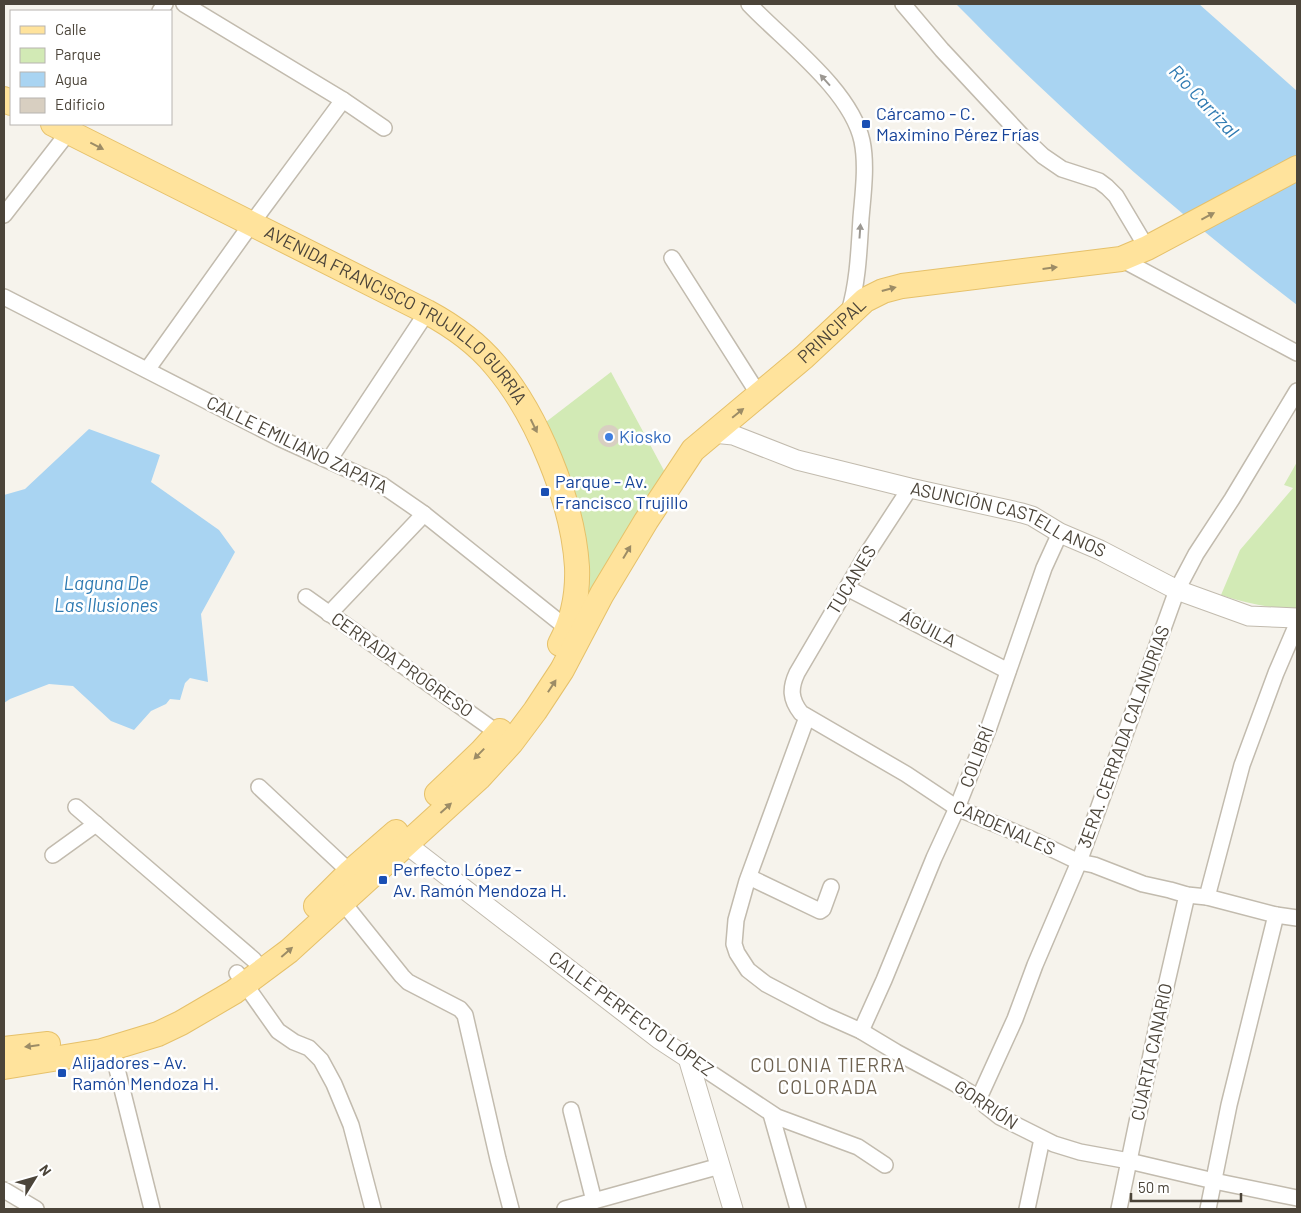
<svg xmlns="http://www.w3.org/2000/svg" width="1301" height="1213" font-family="Barlow,sans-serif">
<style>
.green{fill:#d2eab5}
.water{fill:#a9d4f2}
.building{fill:#d8cfc1}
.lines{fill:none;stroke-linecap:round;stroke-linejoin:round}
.minor-casing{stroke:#c2bbae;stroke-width:18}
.tertiary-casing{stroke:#c2bbae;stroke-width:21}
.primary-casing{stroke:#e6c16a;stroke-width:26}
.minor{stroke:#fff;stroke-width:15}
.tertiary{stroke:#fff;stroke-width:19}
.primary{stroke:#ffe39c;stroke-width:24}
.oneway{fill:#9c9892}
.oneway2{fill:#9c8c66}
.transit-dot{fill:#1a4fb4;stroke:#fff;stroke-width:2}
.shop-dot{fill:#3f7fe0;stroke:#fff;stroke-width:2}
.labels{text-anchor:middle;stroke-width:5;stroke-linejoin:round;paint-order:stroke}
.transit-label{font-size:18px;fill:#164399;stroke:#fff;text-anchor:start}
.street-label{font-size:18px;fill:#4b4439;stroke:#fff}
.shop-label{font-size:18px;fill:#366cbe;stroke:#fff;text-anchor:start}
.water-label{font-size:19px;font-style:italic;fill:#2e7ab2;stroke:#fff}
.neighbourhood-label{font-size:19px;letter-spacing:1px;fill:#6e6250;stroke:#fff}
</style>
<rect width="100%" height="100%" fill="#f6f3ec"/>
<g class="green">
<path d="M 611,372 L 668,478 C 634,520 603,564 581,613 L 542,425 Z"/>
<path d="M 1297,462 L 1297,611 C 1271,607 1246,604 1221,595 L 1240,550 L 1293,488 L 1284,485 Z"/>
</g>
<g class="water">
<path d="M 956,4 L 1199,4 L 1297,91 L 1297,305 C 1207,236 1119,162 1037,84 C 1009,58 983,31 956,4 Z"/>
<path d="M 89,429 L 160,455 L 151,482 L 219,530 L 235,552 L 201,614 L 208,682 L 190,678 L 185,683 L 180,700 L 170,699 L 166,704 L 151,711 L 134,730 L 111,721 L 73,686 L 49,684 L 10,699 L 4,703 L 4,495 L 25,489 Z"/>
</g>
<circle class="building" cx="609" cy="436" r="11"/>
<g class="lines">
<defs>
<g id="minor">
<path d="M 184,4 L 343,100 L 384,128"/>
<path d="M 749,4 C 784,41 851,90 862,141 C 867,165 863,194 861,218 C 859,250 858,282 849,312"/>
<path d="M 903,4 L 942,50 L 1024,138 L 1043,156 L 1062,169 L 1099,181 L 1107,187 L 1116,196 L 1147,248"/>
<path d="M 160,11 L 165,4"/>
<path d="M 4,215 L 74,125"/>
<path d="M 672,258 L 759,395"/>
<path d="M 1121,259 L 1297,353"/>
<path d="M 4,297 L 279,438 L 382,485 L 424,514 L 568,629"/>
<path d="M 147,370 L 252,223 L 343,100"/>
<path d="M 329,460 L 427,312"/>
<path d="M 910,488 L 865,557 L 797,673 C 790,688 790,699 801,713 L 906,774 L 957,808 L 1031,839 L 1079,862 L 1094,865 L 1143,884 L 1170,890 L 1187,895 L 1207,897 L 1276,915 L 1297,918"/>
<path d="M 847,588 L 1008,671"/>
<path d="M 306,597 L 498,733"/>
<path d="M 329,614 L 424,514"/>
<path d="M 807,717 L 747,881 L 736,920 L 734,944 L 737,953 L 748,970 L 766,984 L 825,1015 L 861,1031 L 896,1052 L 954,1083 L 979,1098 L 986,1106 L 1000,1117 L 1054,1144 L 1080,1152 L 1129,1161 L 1214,1181 L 1297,1198"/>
<path d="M 259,787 L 350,872"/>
<path d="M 76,807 L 254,960"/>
<path d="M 53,855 L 96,824"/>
<path d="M 749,877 L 820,911 L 823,909 L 831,887"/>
<path d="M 337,895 L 402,976 L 408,982 L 460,1009 L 465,1015 L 498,1159 L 511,1209"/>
<path d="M 1207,897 L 1242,765 L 1276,673 L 1297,624"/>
<path d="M 237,973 L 278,1031 L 294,1042 L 309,1048 L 321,1060 L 334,1084 L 351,1125 L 373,1209"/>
<path d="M 861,1031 L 884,980 L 934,858 L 957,808 L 989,727 L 1044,568 L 1060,533"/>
<path d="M 112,1049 L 152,1209"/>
<path d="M 688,1058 L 777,1117 L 858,1147 L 885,1165"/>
<path d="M 979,1098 L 1015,1019 L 1035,965 L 1079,862 L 1177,590 L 1196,554 L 1232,499 L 1297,391"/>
<path d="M 571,1110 L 594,1201"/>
<path d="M 771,1114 L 798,1209"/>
<path d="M 4,1190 L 36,1209"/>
<path d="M 565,1209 L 720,1166"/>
<path d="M 1027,1209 L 1042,1139"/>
<path d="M 1119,1209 L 1158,1021 L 1187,895"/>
<path d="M 1208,1209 L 1229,1105 L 1276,915"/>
</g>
<g id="tertiary">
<path id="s1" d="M 713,433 L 733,435 L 797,460 L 910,488 L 1022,513 L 1032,516 L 1060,533 L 1100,550 L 1177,590 L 1249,616 L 1297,618"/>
<path d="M 397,835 L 406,844 L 659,1039 L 688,1058 L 733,1209"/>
</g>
<g id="primary">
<path d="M 4,99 L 11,103"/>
<path id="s2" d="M 53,124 L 427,312 C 453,326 476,342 495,365 C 537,414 573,502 577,567 C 578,593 573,620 560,644"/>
<path d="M 437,794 L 481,752 L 500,731"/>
<path d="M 316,906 L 350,872 L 396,832"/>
<path d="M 4,1049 L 48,1044"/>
<path id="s3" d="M 4,1067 L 102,1051 L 158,1034 L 181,1023 L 234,992 L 289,951 L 479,778 L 511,743 L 535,711 L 562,670 L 602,594 L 646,521 L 693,450 L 804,357 L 865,300 L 883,291 L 902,286 L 1121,259 L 1147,248 L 1297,168"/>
</g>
</defs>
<use href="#minor" class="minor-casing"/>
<use href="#tertiary" class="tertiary-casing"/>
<use href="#primary" class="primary-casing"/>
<use href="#minor" class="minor"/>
<use href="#tertiary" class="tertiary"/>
<use href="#primary" class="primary"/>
</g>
<defs><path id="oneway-solid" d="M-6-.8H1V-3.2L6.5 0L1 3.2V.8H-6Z" transform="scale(1.25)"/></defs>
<g class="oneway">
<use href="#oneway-solid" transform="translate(825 80) rotate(-132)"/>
<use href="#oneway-solid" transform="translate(860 231) rotate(-86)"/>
</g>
<g class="oneway2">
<use href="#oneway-solid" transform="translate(97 146) rotate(27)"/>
<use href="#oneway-solid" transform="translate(1208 216) rotate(-28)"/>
<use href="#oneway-solid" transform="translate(1050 268) rotate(-7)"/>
<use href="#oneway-solid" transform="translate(889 289) rotate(-15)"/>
<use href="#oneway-solid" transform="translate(738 413) rotate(-39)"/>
<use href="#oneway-solid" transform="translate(534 426) rotate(64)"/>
<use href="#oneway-solid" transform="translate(627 552) rotate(-59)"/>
<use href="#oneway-solid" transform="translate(552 686) rotate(-57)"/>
<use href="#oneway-solid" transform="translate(479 754) rotate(134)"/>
<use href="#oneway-solid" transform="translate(446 808) rotate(-42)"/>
<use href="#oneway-solid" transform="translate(287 952) rotate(-41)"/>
<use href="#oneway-solid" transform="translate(32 1046) rotate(173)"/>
</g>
<g class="transit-dot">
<rect x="861" y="119" width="10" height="10" rx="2.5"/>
<rect x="540" y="487" width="10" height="10" rx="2.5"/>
<rect x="378" y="875" width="10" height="10" rx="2.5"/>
<rect x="57" y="1068" width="10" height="10" rx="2.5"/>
</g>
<circle class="shop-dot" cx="609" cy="437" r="5"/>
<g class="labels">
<g class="transit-label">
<text x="876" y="120">Cárcamo - C.<tspan x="876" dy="21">Maximino Pérez Frías</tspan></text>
<text x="555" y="488">Parque - Av.<tspan x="555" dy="21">Francisco Trujillo</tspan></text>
<text x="393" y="876">Perfecto López -<tspan x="393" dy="21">Av. Ramón Mendoza H.</tspan></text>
<text x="72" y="1069">Alijadores - Av.<tspan x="72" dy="21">Ramón Mendoza H.</tspan></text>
</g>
<g class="street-label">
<text dy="6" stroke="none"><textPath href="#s2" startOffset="395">AVENIDA FRANCISCO TRUJILLO GURRÍA</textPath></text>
<text dy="6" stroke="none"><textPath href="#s3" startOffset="1146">PRINCIPAL</textPath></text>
<text transform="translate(297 445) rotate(26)" y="6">CALLE EMILIANO ZAPATA</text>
<text dy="6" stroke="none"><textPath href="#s1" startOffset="309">ASUNCIÓN CASTELLANOS</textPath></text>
<text transform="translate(852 580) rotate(-59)" y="6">TUCANES</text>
<text transform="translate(928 629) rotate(27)" y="6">ÁGUILA</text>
<text transform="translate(402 665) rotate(35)" y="6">CERRADA PROGRESO</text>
<text transform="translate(1124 737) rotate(-70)" y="6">3ERA. CERRADA CALANDRIAS</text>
<text transform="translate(977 757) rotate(-69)" y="6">COLIBRÍ</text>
<text transform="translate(1004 828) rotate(24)" y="6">CARDENALES</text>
<text transform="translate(631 1014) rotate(36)" y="6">CALLE PERFECTO LÓPEZ</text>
<text transform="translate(1152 1052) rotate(-78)" y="6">CUARTA CANARIO</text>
<text transform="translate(986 1105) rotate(34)" y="6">GORRIÓN</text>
</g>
<g class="shop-label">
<text x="619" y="443">Kiosko</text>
</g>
<g class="water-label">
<text transform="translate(1204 101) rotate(47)" y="7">Rio Carrizal</text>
<text x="106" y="590">Laguna De<tspan x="106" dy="22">Las Ilusiones</tspan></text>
</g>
<g class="neighbourhood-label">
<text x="828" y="1072">COLONIA TIERRA<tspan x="828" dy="22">COLORADA</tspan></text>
</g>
</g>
<rect width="1301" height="1213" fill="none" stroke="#4b4439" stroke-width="10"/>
<rect x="10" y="10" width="162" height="115" fill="#ffffff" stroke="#b7b4b0"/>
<rect x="20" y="26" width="25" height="8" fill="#ffe39c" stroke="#b7b4b0"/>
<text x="55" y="35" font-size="15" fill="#4b4439">Calle</text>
<rect x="20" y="48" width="25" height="15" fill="#d2eab5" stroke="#b7b4b0"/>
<text x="55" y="60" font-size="15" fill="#4b4439">Parque</text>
<rect x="20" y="72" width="25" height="15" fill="#a9d4f2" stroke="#b7b4b0"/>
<text x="55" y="85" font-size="15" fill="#4b4439">Agua</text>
<rect x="20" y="98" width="25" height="15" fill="#d8cfc1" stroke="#b7b4b0"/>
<text x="55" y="110" font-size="15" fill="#4b4439">Edificio</text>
<g transform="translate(35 1178) rotate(53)" stroke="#ffffff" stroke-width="4" paint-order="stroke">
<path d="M0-4L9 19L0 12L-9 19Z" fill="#4b4439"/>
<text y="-8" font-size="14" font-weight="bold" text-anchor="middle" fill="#4b4439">N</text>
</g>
<path d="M1131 1193v8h110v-8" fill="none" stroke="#4b4439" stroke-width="2.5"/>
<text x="1138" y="1193" font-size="15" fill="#4b4439" stroke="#ffffff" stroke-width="4" paint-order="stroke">50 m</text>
</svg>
